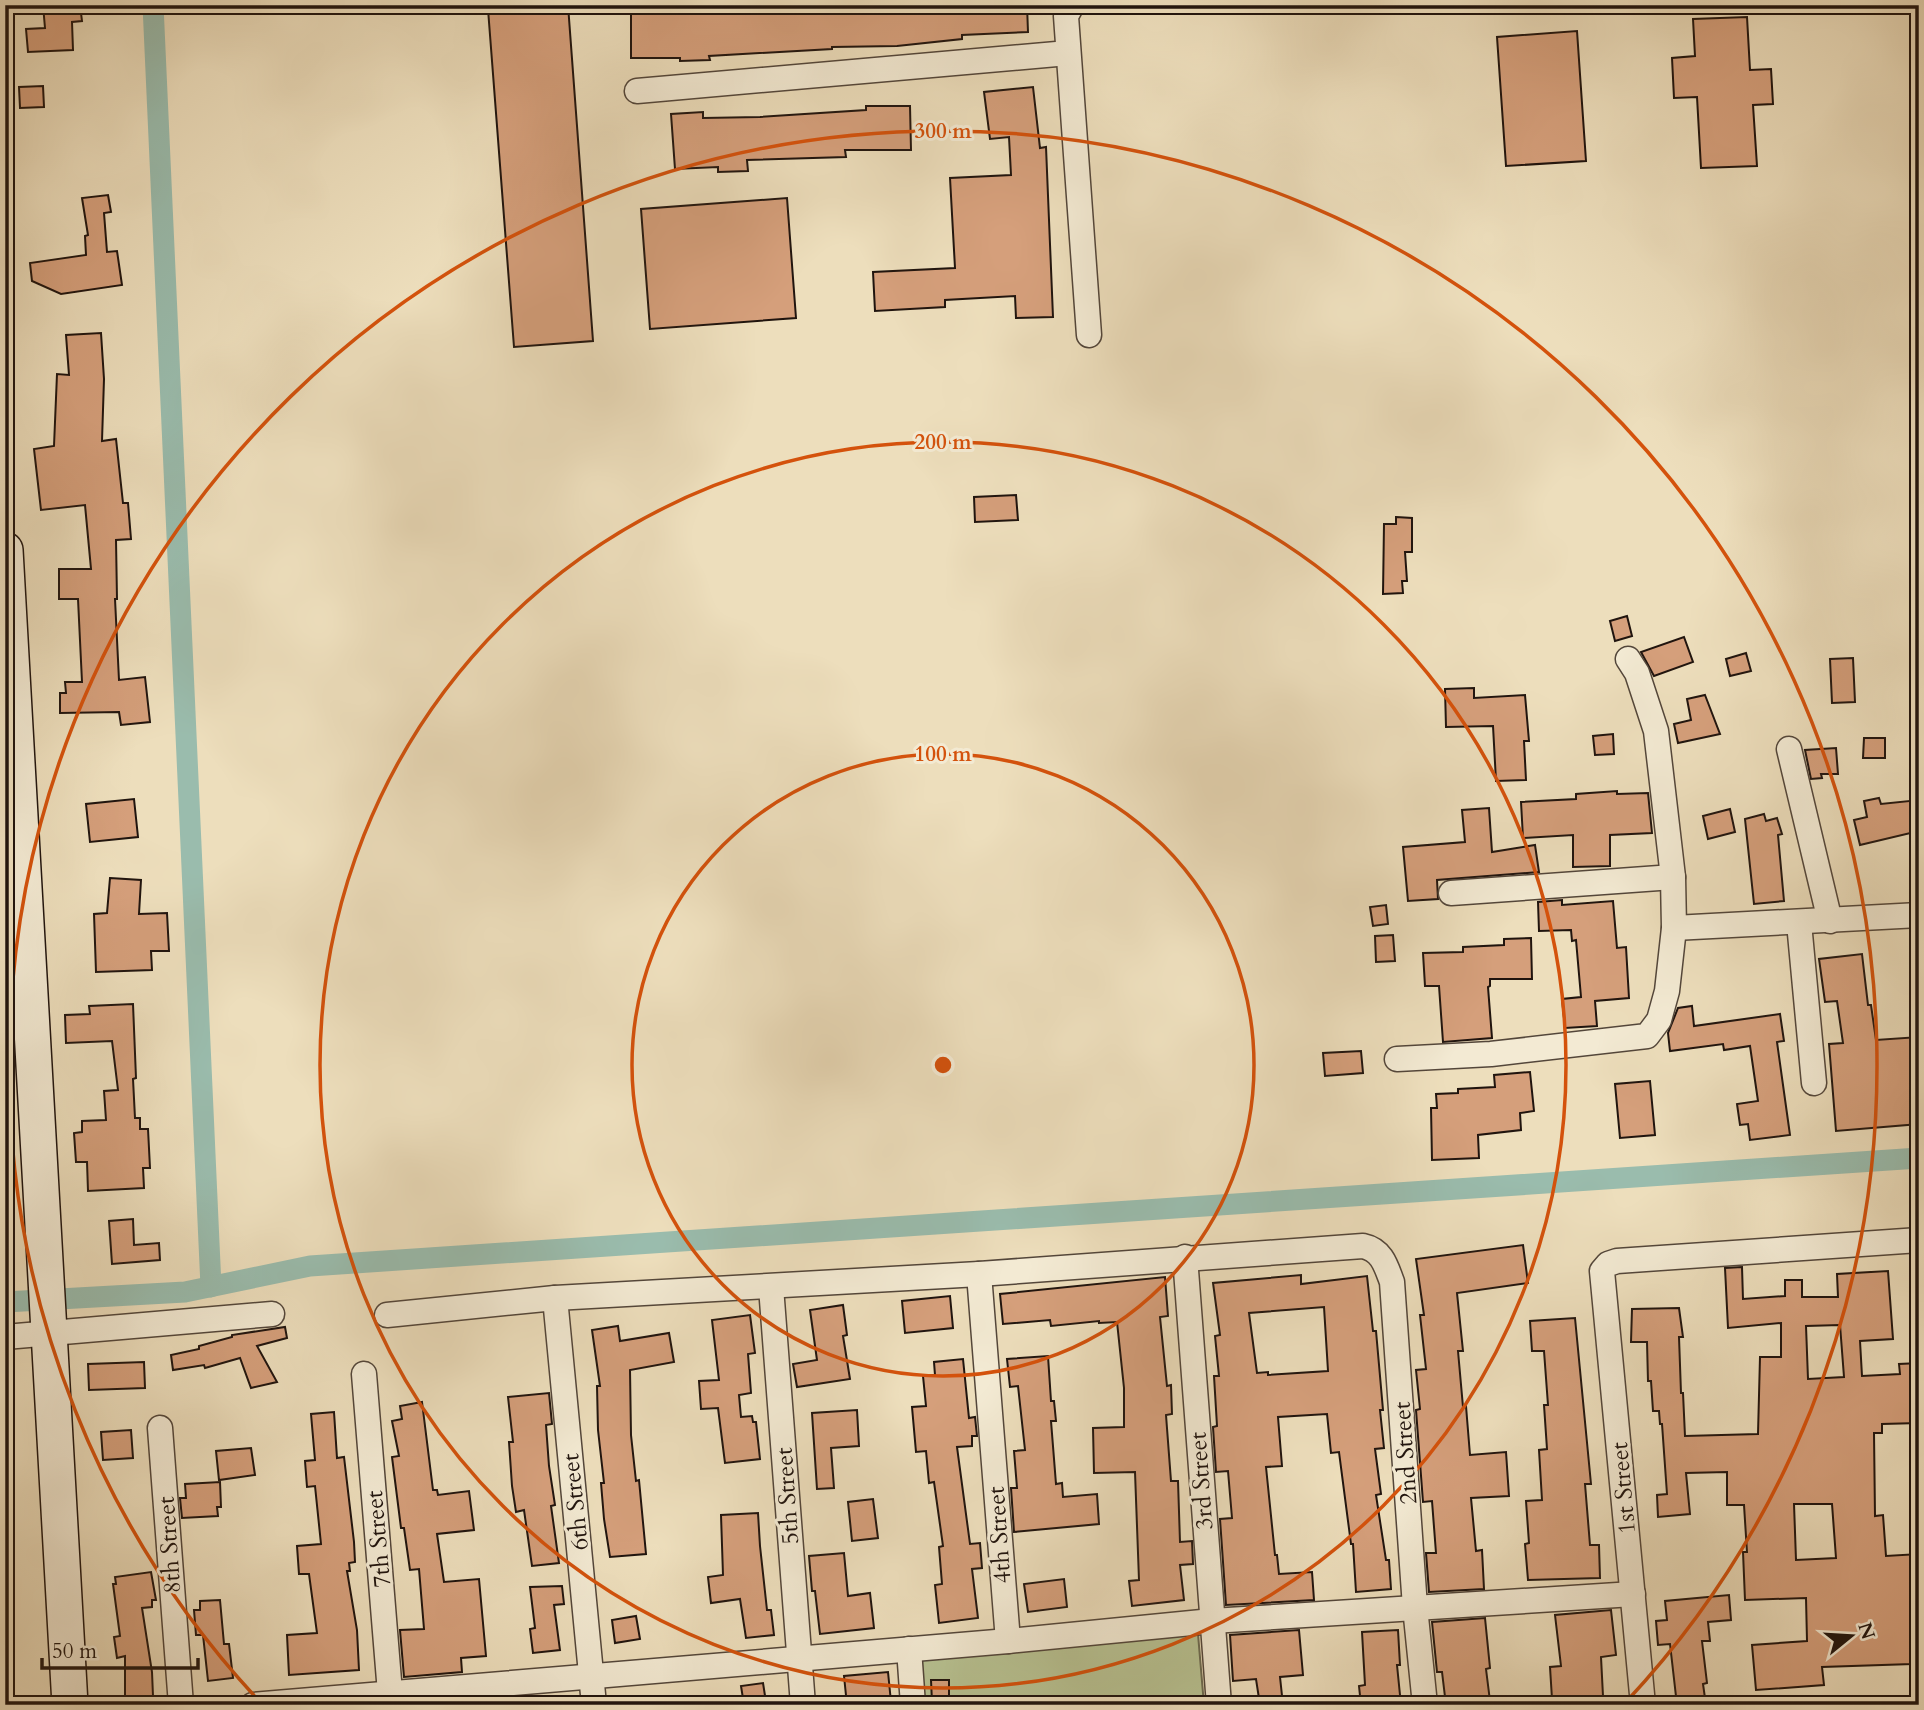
<svg xmlns="http://www.w3.org/2000/svg" width="1924" height="1710" font-family="Cardo,serif">
<style>
.green{fill:#b7c191;stroke:#6c6a50;stroke-width:2}
.lines{fill:none;stroke-linecap:round;stroke-linejoin:round}
.canal{stroke:#9abcad;stroke-width:21}
.building{fill:#d59f7b;stroke:#20140e;stroke-width:2;fill-rule:evenodd}
.minor-casing{stroke:#53463a;stroke-width:27}
.secondary-casing{stroke:#20140e;stroke-width:38}
.minor{stroke:#f3ead3;stroke-width:24}
.secondary{stroke:#f3ead3;stroke-width:35}
.ring{fill:none;stroke:#d4520c;stroke-width:3.5}
.labels{text-anchor:middle;stroke-width:6;stroke-linejoin:round;paint-order:stroke}
.street-label{font-size:24px;fill:#20140e;stroke:#f3ead3}
.centre{fill:#d4520c;stroke:#f3ead3;stroke-width:3.5}
.ring-label{font-size:21px;text-anchor:middle;font-weight:bold;fill:#d4520c;stroke:#f3ead3;stroke-width:6;stroke-linejoin:round;paint-order:stroke}
</style>
<rect width="100%" height="100%" fill="#eddebc"/>
<filter id="stains"><feTurbulence type="fractalNoise" baseFrequency=".00286" numOctaves="4"/><feColorMatrix values="0 0 0 0 .2 0 0 0 0 .09 0 0 0 0 .02 0 0 0 .5 -.17"/></filter>
<radialGradient id="worn" r=".72"><stop offset=".6" stop-color="#630" stop-opacity="0"/><stop offset="1" stop-color="#630" stop-opacity=".3"/></radialGradient>
<path class="green" d="M 1198,1634 L 1204,1705 L 922,1705 L 918,1659 Z"/>
<g class="lines">
<g class="canal">
<path d="M 153,5 L 211,1287"/>
<path d="M 5,1302 L 185,1292 L 310,1266 L 1919,1158"/>
</g>
</g>
<g class="building">
<path d="M 43,5 L 80,5 L 82,21 L 72,22 L 73,50 L 28,52 L 26,29 L 45,28 Z"/>
<path d="M 546,5 L 568,5 L 593,341 L 514,347 L 488,9 Z"/>
<path d="M 631,5 L 1027,5 L 1028,32 L 962,35 L 962,39 L 897,46 L 832,47 L 832,49 L 709,56 L 710,60 L 680,61 L 680,58 L 631,58 Z"/>
<path d="M 1747,17 L 1750,70 L 1771,69 L 1773,104 L 1753,105 L 1757,166 L 1701,168 L 1697,97 L 1674,98 L 1672,58 L 1695,56 L 1693,19 Z"/>
<path d="M 1577,31 L 1586,161 L 1506,166 L 1497,37 Z"/>
<path d="M 43,86 L 44,107 L 20,108 L 19,87 Z"/>
<path d="M 1033,87 L 1040,148 L 1046,147 L 1053,317 L 1016,318 L 1015,296 L 945,300 L 945,307 L 875,311 L 873,272 L 955,268 L 950,178 L 1011,175 L 1009,137 L 990,139 L 984,92 Z"/>
<path d="M 866,106 L 910,106 L 911,150 L 845,150 L 846,157 L 747,160 L 748,171 L 718,172 L 718,167 L 675,169 L 671,114 L 703,112 L 703,118 L 760,117 L 866,110 Z"/>
<path d="M 108,195 L 111,212 L 104,213 L 107,252 L 117,251 L 122,285 L 61,294 L 32,281 L 30,263 L 86,255 L 85,236 L 88,235 L 82,198 Z"/>
<path d="M 787,198 L 796,318 L 650,329 L 641,209 Z"/>
<path d="M 101,333 L 104,379 L 102,441 L 116,439 L 123,503 L 128,503 L 131,539 L 116,540 L 117,599 L 115,599 L 119,680 L 145,677 L 150,722 L 121,725 L 119,712 L 60,713 L 60,693 L 66,693 L 65,682 L 82,682 L 78,599 L 59,599 L 59,569 L 91,569 L 85,505 L 41,510 L 34,449 L 54,446 L 57,374 L 69,375 L 66,335 Z"/>
<path d="M 1016,495 L 1018,520 L 975,522 L 974,497 Z"/>
<path d="M 1396,517 L 1412,518 L 1412,552 L 1405,552 L 1407,581 L 1402,581 L 1403,593 L 1383,594 L 1384,524 L 1396,524 Z"/>
<path d="M 1627,616 L 1632,636 L 1615,641 L 1610,621 Z"/>
<path d="M 1684,637 L 1693,662 L 1654,676 L 1641,652 Z"/>
<path d="M 1746,653 L 1751,671 L 1730,676 L 1726,659 Z"/>
<path d="M 1853,658 L 1855,702 L 1832,703 L 1830,659 Z"/>
<path d="M 1474,688 L 1474,698 L 1525,695 L 1529,741 L 1524,741 L 1526,780 L 1496,781 L 1493,726 L 1446,727 L 1445,689 Z"/>
<path d="M 1705,695 L 1720,734 L 1678,743 L 1674,724 L 1691,720 L 1687,699 Z"/>
<path d="M 1613,734 L 1614,754 L 1595,755 L 1593,736 Z"/>
<path d="M 1864,738 L 1885,738 L 1885,758 L 1863,758 Z"/>
<path d="M 1836,748 L 1838,774 L 1821,774 L 1822,778 L 1811,779 L 1805,750 Z"/>
<path d="M 1617,791 L 1617,794 L 1648,793 L 1652,833 L 1610,835 L 1610,866 L 1573,867 L 1573,835 L 1523,838 L 1521,802 L 1576,799 L 1576,794 Z"/>
<path d="M 1879,798 L 1881,804 L 1919,800 L 1919,831 L 1860,845 L 1854,820 L 1867,817 L 1864,801 Z"/>
<path d="M 134,799 L 138,837 L 90,842 L 86,804 Z"/>
<path d="M 1489,808 L 1492,852 L 1535,845 L 1539,872 L 1437,880 L 1438,899 L 1408,901 L 1403,847 L 1465,842 L 1462,810 Z"/>
<path d="M 1730,809 L 1735,832 L 1708,839 L 1703,816 Z"/>
<path d="M 1764,814 L 1766,821 L 1777,818 L 1782,834 L 1778,835 L 1784,901 L 1754,904 L 1745,819 Z"/>
<path d="M 110,878 L 141,880 L 139,914 L 167,913 L 169,951 L 151,951 L 152,970 L 96,972 L 94,914 L 107,913 Z"/>
<path d="M 1562,900 L 1562,905 L 1613,901 L 1617,948 L 1626,947 L 1629,998 L 1595,1001 L 1597,1026 L 1565,1028 L 1562,999 L 1581,997 L 1576,940 L 1572,941 L 1571,930 L 1539,931 L 1538,902 Z"/>
<path d="M 1386,905 L 1388,924 L 1373,926 L 1370,907 Z"/>
<path d="M 1393,935 L 1395,961 L 1376,962 L 1375,936 Z"/>
<path d="M 1531,938 L 1532,979 L 1490,979 L 1490,986 L 1488,987 L 1492,1038 L 1443,1042 L 1439,986 L 1425,986 L 1423,953 L 1463,952 L 1463,947 L 1504,945 L 1504,939 Z"/>
<path d="M 1862,954 L 1868,1005 L 1871,1005 L 1876,1040 L 1919,1037 L 1919,1064 L 1915,1064 L 1919,1124 L 1836,1131 L 1829,1044 L 1843,1043 L 1837,1001 L 1825,1002 L 1819,959 Z"/>
<path d="M 133,1004 L 136,1078 L 133,1079 L 135,1118 L 140,1118 L 140,1129 L 148,1129 L 150,1168 L 143,1168 L 144,1188 L 88,1191 L 87,1162 L 76,1162 L 74,1133 L 82,1132 L 82,1121 L 106,1120 L 104,1091 L 118,1090 L 112,1041 L 66,1043 L 65,1015 L 90,1014 L 89,1006 Z"/>
<path d="M 1692,1006 L 1694,1026 L 1780,1014 L 1784,1041 L 1777,1042 L 1790,1135 L 1750,1140 L 1748,1124 L 1740,1125 L 1737,1104 L 1758,1101 L 1750,1046 L 1724,1050 L 1723,1044 L 1670,1051 L 1668,1033 L 1678,1008 Z"/>
<path d="M 1361,1051 L 1363,1073 L 1325,1076 L 1323,1053 Z"/>
<path d="M 1530,1072 L 1534,1111 L 1520,1113 L 1521,1130 L 1478,1135 L 1479,1158 L 1432,1160 L 1431,1108 L 1437,1108 L 1436,1094 L 1458,1093 L 1458,1089 L 1495,1087 L 1494,1075 Z"/>
<path d="M 1650,1081 L 1655,1135 L 1620,1138 L 1615,1084 Z"/>
<path d="M 133,1219 L 134,1245 L 159,1243 L 160,1260 L 112,1264 L 109,1221 Z"/>
<path d="M 1523,1245 L 1528,1283 L 1457,1293 L 1463,1351 L 1458,1351 L 1463,1407 L 1466,1406 L 1470,1455 L 1506,1452 L 1509,1496 L 1471,1498 L 1476,1551 L 1482,1550 L 1484,1589 L 1429,1592 L 1426,1553 L 1436,1553 L 1432,1501 L 1423,1502 L 1416,1410 L 1420,1409 L 1416,1370 L 1426,1369 L 1420,1315 L 1424,1315 L 1416,1259 Z"/>
<path d="M 1742,1267 L 1743,1299 L 1785,1296 L 1785,1280 L 1802,1280 L 1802,1297 L 1838,1297 L 1837,1274 L 1888,1271 L 1893,1339 L 1860,1341 L 1862,1376 L 1900,1374 L 1899,1364 L 1919,1363 L 1919,1423 L 1882,1424 L 1882,1433 L 1874,1433 L 1875,1516 L 1883,1515 L 1886,1556 L 1919,1554 L 1919,1609 L 1911,1609 L 1912,1664 L 1822,1667 L 1824,1685 L 1756,1690 L 1752,1645 L 1807,1641 L 1806,1598 L 1745,1600 L 1743,1552 L 1747,1552 L 1744,1505 L 1727,1505 L 1727,1472 L 1686,1473 L 1690,1514 L 1658,1517 L 1657,1495 L 1667,1494 L 1662,1424 L 1660,1424 L 1659,1411 L 1653,1411 L 1651,1381 L 1648,1381 L 1647,1342 L 1631,1342 L 1632,1309 L 1679,1308 L 1683,1337 L 1679,1337 L 1681,1393 L 1683,1393 L 1685,1436 L 1758,1434 L 1760,1357 L 1781,1357 L 1781,1323 L 1728,1328 L 1725,1268 ZM 1840,1325 L 1844,1377 L 1808,1379 L 1806,1326 ZM 1794,1504 L 1832,1504 L 1836,1558 L 1796,1560 Z"/>
<path d="M 1301,1275 L 1301,1284 L 1367,1276 L 1373,1331 L 1376,1331 L 1383,1410 L 1380,1410 L 1384,1448 L 1375,1449 L 1381,1494 L 1376,1495 L 1386,1560 L 1389,1560 L 1391,1589 L 1356,1592 L 1353,1544 L 1351,1544 L 1339,1452 L 1331,1453 L 1327,1414 L 1278,1417 L 1282,1466 L 1266,1467 L 1275,1555 L 1277,1555 L 1279,1574 L 1312,1572 L 1314,1600 L 1226,1605 L 1220,1519 L 1232,1518 L 1228,1471 L 1216,1472 L 1213,1427 L 1217,1426 L 1214,1376 L 1219,1376 L 1215,1336 L 1220,1335 L 1213,1283 ZM 1324,1307 L 1328,1371 L 1268,1375 L 1268,1372 L 1257,1373 L 1249,1313 Z"/>
<path d="M 1165,1277 L 1168,1316 L 1160,1317 L 1167,1386 L 1171,1385 L 1172,1414 L 1166,1415 L 1171,1481 L 1178,1481 L 1180,1542 L 1192,1541 L 1193,1564 L 1180,1565 L 1184,1600 L 1132,1606 L 1129,1581 L 1139,1580 L 1135,1472 L 1094,1473 L 1093,1428 L 1124,1427 L 1124,1388 L 1117,1322 L 1099,1323 L 1099,1321 L 1051,1326 L 1050,1320 L 1003,1324 L 1000,1294 Z"/>
<path d="M 950,1296 L 953,1328 L 905,1333 L 902,1301 Z"/>
<path d="M 843,1305 L 847,1335 L 843,1336 L 850,1379 L 797,1387 L 793,1364 L 817,1360 L 810,1310 Z"/>
<path d="M 750,1315 L 755,1353 L 748,1354 L 751,1393 L 739,1395 L 741,1417 L 752,1416 L 753,1422 L 756,1422 L 760,1459 L 725,1463 L 718,1408 L 701,1409 L 699,1381 L 719,1380 L 712,1320 Z"/>
<path d="M 1575,1318 L 1591,1484 L 1585,1484 L 1590,1545 L 1599,1545 L 1600,1578 L 1528,1580 L 1525,1544 L 1529,1543 L 1526,1501 L 1542,1500 L 1539,1450 L 1547,1449 L 1544,1405 L 1548,1405 L 1544,1351 L 1532,1351 L 1530,1321 Z"/>
<path d="M 618,1326 L 620,1341 L 669,1333 L 674,1362 L 630,1370 L 631,1435 L 636,1481 L 639,1480 L 646,1554 L 610,1557 L 604,1519 L 601,1483 L 604,1483 L 598,1430 L 597,1386 L 600,1386 L 592,1330 Z"/>
<path d="M 285,1327 L 287,1338 L 257,1346 L 277,1382 L 251,1388 L 240,1358 L 205,1368 L 204,1365 L 173,1370 L 171,1355 L 199,1349 L 199,1346 L 232,1337 L 232,1335 Z"/>
<path d="M 1048,1356 L 1051,1401 L 1054,1401 L 1056,1421 L 1051,1421 L 1056,1484 L 1062,1483 L 1063,1497 L 1097,1494 L 1099,1524 L 1014,1532 L 1011,1488 L 1017,1488 L 1014,1451 L 1025,1450 L 1018,1386 L 1010,1387 L 1007,1359 Z"/>
<path d="M 963,1359 L 969,1418 L 975,1417 L 977,1436 L 972,1436 L 972,1446 L 957,1447 L 970,1544 L 980,1543 L 982,1568 L 972,1569 L 978,1618 L 939,1623 L 935,1585 L 942,1584 L 939,1547 L 943,1546 L 934,1482 L 929,1483 L 926,1451 L 916,1452 L 912,1407 L 926,1406 L 923,1376 L 935,1375 L 934,1362 Z"/>
<path d="M 144,1362 L 145,1388 L 89,1390 L 88,1364 Z"/>
<path d="M 549,1393 L 552,1424 L 546,1425 L 549,1466 L 555,1505 L 551,1506 L 559,1563 L 532,1566 L 524,1510 L 516,1512 L 512,1486 L 509,1442 L 513,1442 L 508,1397 Z"/>
<path d="M 422,1402 L 433,1490 L 437,1490 L 438,1495 L 469,1491 L 474,1530 L 437,1534 L 444,1582 L 479,1579 L 486,1656 L 461,1658 L 462,1672 L 404,1677 L 400,1630 L 424,1629 L 419,1569 L 410,1570 L 404,1528 L 401,1528 L 392,1457 L 399,1456 L 392,1421 L 402,1419 L 400,1406 Z"/>
<path d="M 857,1410 L 859,1446 L 831,1448 L 834,1488 L 817,1489 L 812,1413 Z"/>
<path d="M 334,1412 L 337,1458 L 344,1457 L 354,1542 L 355,1562 L 349,1563 L 350,1571 L 347,1571 L 357,1630 L 359,1670 L 289,1675 L 287,1635 L 317,1633 L 309,1574 L 299,1574 L 297,1546 L 321,1544 L 315,1486 L 307,1487 L 305,1461 L 315,1460 L 311,1414 Z"/>
<path d="M 131,1430 L 133,1458 L 103,1460 L 101,1432 Z"/>
<path d="M 251,1448 L 255,1475 L 219,1480 L 216,1451 Z"/>
<path d="M 220,1482 L 221,1507 L 217,1507 L 218,1516 L 182,1518 L 180,1498 L 186,1498 L 185,1484 Z"/>
<path d="M 873,1499 L 878,1538 L 852,1541 L 848,1502 Z"/>
<path d="M 758,1513 L 760,1546 L 767,1610 L 771,1610 L 774,1635 L 746,1638 L 740,1599 L 711,1603 L 708,1577 L 723,1575 L 721,1515 Z"/>
<path d="M 844,1553 L 848,1596 L 870,1593 L 874,1628 L 820,1634 L 815,1591 L 812,1591 L 809,1556 Z"/>
<path d="M 151,1572 L 156,1600 L 152,1600 L 152,1607 L 142,1608 L 152,1672 L 153,1696 L 125,1697 L 125,1656 L 117,1658 L 114,1637 L 120,1636 L 113,1584 L 116,1584 L 115,1577 Z"/>
<path d="M 1064,1579 L 1067,1607 L 1028,1612 L 1024,1584 Z"/>
<path d="M 562,1586 L 564,1604 L 554,1605 L 560,1650 L 533,1653 L 530,1629 L 535,1628 L 530,1587 Z"/>
<path d="M 1729,1595 L 1731,1620 L 1708,1622 L 1710,1641 L 1702,1641 L 1707,1683 L 1703,1684 L 1706,1705 L 1677,1705 L 1670,1644 L 1658,1645 L 1656,1621 L 1667,1620 L 1665,1601 Z"/>
<path d="M 220,1600 L 224,1644 L 229,1644 L 233,1678 L 208,1681 L 203,1635 L 196,1635 L 194,1610 L 200,1610 L 200,1601 Z"/>
<path d="M 1611,1610 L 1616,1655 L 1601,1657 L 1603,1696 L 1552,1699 L 1550,1667 L 1561,1666 L 1555,1615 Z"/>
<path d="M 636,1616 L 640,1639 L 615,1643 L 612,1620 Z"/>
<path d="M 1485,1618 L 1490,1668 L 1486,1669 L 1490,1701 L 1446,1705 L 1442,1672 L 1437,1672 L 1432,1622 Z"/>
<path d="M 1299,1630 L 1303,1675 L 1280,1677 L 1283,1705 L 1260,1705 L 1256,1679 L 1233,1681 L 1230,1635 Z"/>
<path d="M 1398,1630 L 1400,1665 L 1397,1665 L 1401,1705 L 1361,1705 L 1359,1686 L 1365,1685 L 1362,1632 Z"/>
<path d="M 888,1672 L 891,1702 L 847,1705 L 844,1676 Z"/>
<path d="M 931,1680 L 949,1680 L 949,1701 L 932,1702 Z"/>
<path d="M 763,1683 L 766,1702 L 744,1705 L 741,1686 Z"/>
</g>
<g class="lines">
<defs>
<g id="minor">
<path d="M 1072,5 L 1066,16 L 1089,335"/>
<path d="M 637,91 L 1068,53"/>
<path d="M 1789,749 L 1830,921"/>
<path d="M 1451,893 L 1673,877"/>
<path d="M 1799,923 L 1814,1083"/>
<path d="M 1674,928 L 1919,915"/>
<path d="M 1397,1059 L 1491,1054 L 1647,1036 L 1659,1020 L 1667,991 L 1674,928 L 1673,877 L 1656,731 L 1637,673 L 1628,659"/>
<path d="M 1185,1257 L 1219,1705"/>
<path d="M 979,1274 L 1008,1641"/>
<path d="M 771,1287 L 803,1705"/>
<path d="M 555,1298 L 594,1705"/>
<path d="M 387,1315 L 555,1298 L 979,1274 L 1363,1246 C 1382,1250 1386,1266 1392,1282 L 1415,1607 L 1425,1705"/>
<path d="M 5,1337 L 272,1314"/>
<path d="M 364,1374 L 391,1705"/>
<path d="M 160,1428 L 181,1705"/>
<path d="M 909,1649 L 913,1705"/>
<path d="M 253,1705 L 1008,1641 L 1212,1621 L 1633,1594"/>
<path d="M 1643,1705 L 1602,1271 L 1608,1264 L 1617,1261 L 1919,1240"/>
</g>
<path id="secondary" d="M 5,550 L 70,1705"/>
</defs>
<use href="#minor" class="minor-casing"/>
<use href="#secondary" class="secondary-casing"/>
<use href="#minor" class="minor"/>
<use href="#secondary" class="secondary"/>
</g>
<g class="ring">
<circle cx="943" cy="1065" r="311"/>
<circle cx="943" cy="1065" r="623"/>
<path d="M260 1702A934 934 0 1 1 1626 1702"/>
</g>
<g class="labels">
<g class="street-label">
<text transform="translate(1405 1453) rotate(-94)" y="8">2nd Street</text>
<text transform="translate(1201 1481) rotate(-94)" y="8">3rd Street</text>
<text transform="translate(1623 1488) rotate(-95)" y="8">1st Street</text>
<text transform="translate(787 1496) rotate(-94)" y="8">5th Street</text>
<text transform="translate(575 1502) rotate(-96)" y="8">6th Street</text>
<text transform="translate(999 1535) rotate(-94)" y="8">4th Street</text>
<text transform="translate(378 1539) rotate(-95)" y="8">7th Street</text>
<text transform="translate(169 1545) rotate(-94)" y="8">8th Street</text>
</g>
</g>
<circle cx="943" cy="1065" r="10" class="centre"/>
<g class="ring-label">
<text x="943" y="138">300 m</text>
<text x="943" y="449">200 m</text>
<text x="943" y="761">100 m</text>
</g>
<rect width="1924" height="1710" fill="none" stroke="#eddebc" stroke-width="28"/>
<rect x="7" y="7" width="1910" height="1696" fill="none" stroke="#20140e" stroke-width="3.5"/>
<rect x="14" y="14" width="1896" height="1682" fill="none" stroke="#20140e" stroke-width="2"/>
<g transform="translate(1851 1636) rotate(72)" stroke="#f3ead3" stroke-width="5" paint-order="stroke">
<path d="M0-5L12 26L0 18L-12 26Z" fill="#20140e"/>
<text y="-10" font-size="19" font-weight="bold" text-anchor="middle" fill="#20140e">N</text>
</g>
<path d="M42 1658v10h156v-10" fill="none" stroke="#20140e" stroke-width="3.5"/>
<text x="52" y="1658" font-size="21" fill="#20140e" stroke="#f3ead3" stroke-width="5" paint-order="stroke">50 m</text>
<rect width="100%" height="100%" filter="url(#stains)"/>
<rect width="100%" height="100%" fill="url(#worn)"/>
</svg>
